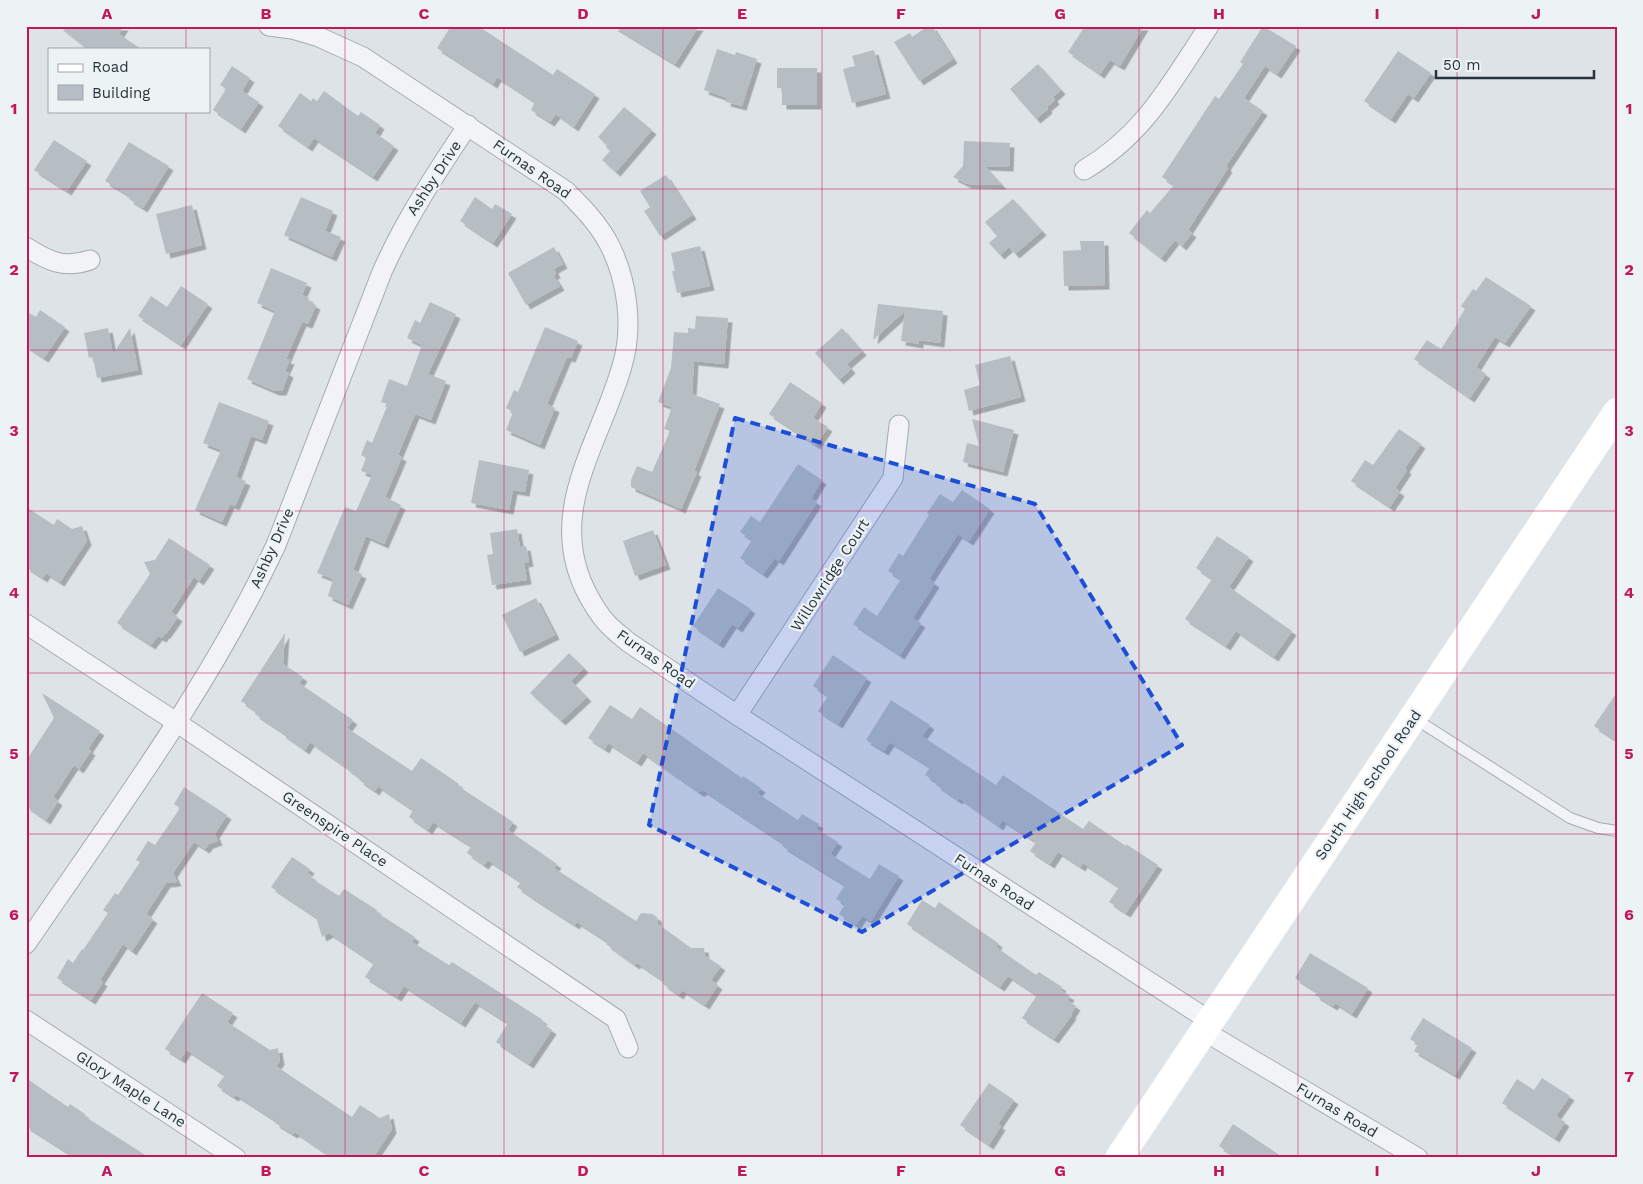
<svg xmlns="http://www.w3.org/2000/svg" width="1643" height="1184" font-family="'Work Sans',sans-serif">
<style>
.building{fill:#b6bec4;filter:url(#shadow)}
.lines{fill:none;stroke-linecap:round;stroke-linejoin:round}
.service-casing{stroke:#a4abb1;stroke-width:12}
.minor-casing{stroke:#a4abb1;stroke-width:21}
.service{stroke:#f1f3f6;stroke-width:10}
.minor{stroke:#f1f3f6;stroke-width:19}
.secondary{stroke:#fff;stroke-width:28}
.marked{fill:#1d4ed8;fill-opacity:0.2;stroke:#1d4ed8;stroke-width:4;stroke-dasharray:10 6;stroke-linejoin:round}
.grid{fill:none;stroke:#c2185b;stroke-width:1;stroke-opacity:0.55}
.labels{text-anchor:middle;stroke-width:4.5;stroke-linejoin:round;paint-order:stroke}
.street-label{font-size:15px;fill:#28343d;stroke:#edf2f5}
.neatline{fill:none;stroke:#c2185b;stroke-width:2}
.grid-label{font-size:16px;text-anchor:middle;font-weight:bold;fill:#c2185b}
</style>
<defs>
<filter id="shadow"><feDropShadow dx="4.5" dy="4.5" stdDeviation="0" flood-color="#0004"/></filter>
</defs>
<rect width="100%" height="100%" fill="#dee3e7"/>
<g class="building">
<path d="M 59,26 L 124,26 L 119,34 L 141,49 L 88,49 Z"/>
<path d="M 451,26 L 478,26 L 553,75 L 557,69 L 595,94 L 574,127 L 556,114 L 550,122 L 531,110 L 535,102 L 497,77 L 493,84 L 437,48 Z"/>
<path d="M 613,26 L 699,26 L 675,64 Z"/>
<path d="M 928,26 L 932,26 L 953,59 L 919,81 L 894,42 L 910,33 L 912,37 Z"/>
<path d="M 1085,26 L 1144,26 L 1120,66 L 1110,60 L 1100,74 L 1068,52 Z"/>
<path d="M 1263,26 L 1296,46 L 1277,74 L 1265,66 L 1244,98 L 1263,111 L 1226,166 L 1228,168 L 1188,230 L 1192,233 L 1182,246 L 1175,240 L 1161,258 L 1129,233 L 1147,210 L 1150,213 L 1174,185 L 1162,177 L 1215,96 L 1219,99 L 1243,64 L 1240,62 Z"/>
<path d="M 717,49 L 735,55 L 736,52 L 757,59 L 742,106 L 726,102 L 727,98 L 704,90 Z"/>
<path d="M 874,50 L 886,94 L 852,103 L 843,69 L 855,66 L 852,56 Z"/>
<path d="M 1398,51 L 1431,73 L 1414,98 L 1408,94 L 1391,119 L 1364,101 Z"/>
<path d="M 1038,64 L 1061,90 L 1053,97 L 1055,100 L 1047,107 L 1048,109 L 1036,119 L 1010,89 Z"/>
<path d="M 232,66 L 250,78 L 242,91 L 259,102 L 241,129 L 213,110 L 226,89 L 220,85 Z"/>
<path d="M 777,68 L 817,68 L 817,105 L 782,105 L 782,88 L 777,88 Z"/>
<path d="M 324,91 L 358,116 L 361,112 L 380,125 L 375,133 L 394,146 L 373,177 L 314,138 L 308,147 L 278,126 L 300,93 L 311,101 L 313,98 L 317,101 Z"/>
<path d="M 624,107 L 652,130 L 616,172 L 602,160 L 610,151 L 606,147 L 607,145 L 598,137 Z"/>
<path d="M 54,140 L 87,161 L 67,191 L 34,170 Z"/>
<path d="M 964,141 L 1010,143 L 1009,167 L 985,166 L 1002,185 L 967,184 L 953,177 L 963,166 Z"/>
<path d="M 129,142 L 169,166 L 143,208 L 129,199 L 130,196 L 105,181 Z"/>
<path d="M 666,175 L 692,215 L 660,236 L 644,211 L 650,207 L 640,191 Z"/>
<path d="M 301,197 L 333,211 L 325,231 L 341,237 L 332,257 L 284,235 Z"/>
<path d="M 475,197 L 492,209 L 495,204 L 512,214 L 493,243 L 460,221 Z"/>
<path d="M 1013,199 L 1042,231 L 1015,254 L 1009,247 L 1000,255 L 989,243 L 997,236 L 985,222 Z"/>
<path d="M 192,205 L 202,245 L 166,254 L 156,214 Z"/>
<path d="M 1080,241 L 1104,241 L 1105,285 L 1064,286 L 1063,251 L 1081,250 Z"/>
<path d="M 700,246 L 710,286 L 677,293 L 672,271 L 675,271 L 671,253 Z"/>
<path d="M 554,247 L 563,264 L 554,269 L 556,274 L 553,275 L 560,286 L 526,305 L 508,273 Z"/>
<path d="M 271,268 L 307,283 L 302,295 L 309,298 L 308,301 L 316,305 L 308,324 L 302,322 L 286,359 L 290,360 L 285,371 L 289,373 L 282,391 L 275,391 L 247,379 L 275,311 L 257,303 Z"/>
<path d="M 1486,277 L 1531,306 L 1505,343 L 1495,337 L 1476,367 L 1486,374 L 1470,398 L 1414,359 L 1427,340 L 1441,349 L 1459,321 L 1458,320 L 1465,309 L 1461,306 L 1473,289 L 1476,291 Z"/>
<path d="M 181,286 L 208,304 L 181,345 L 138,316 L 151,296 L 167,307 Z"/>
<path d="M 430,302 L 456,314 L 428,374 L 446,381 L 431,420 L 415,414 L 398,455 L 402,457 L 385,497 L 401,505 L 384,544 L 366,536 L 353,570 L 362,574 L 348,605 L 328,596 L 333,579 L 317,573 L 345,507 L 356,511 L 372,475 L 361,471 L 366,458 L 361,455 L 367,440 L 372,443 L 388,404 L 381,402 L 389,379 L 407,386 L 422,345 L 407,338 L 415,320 L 420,323 Z"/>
<path d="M 878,304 L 943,311 L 940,343 L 919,340 L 919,344 L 901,341 L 905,311 L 873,340 Z"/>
<path d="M 40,310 L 65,327 L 44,358 L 26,346 L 26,311 L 36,317 Z"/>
<path d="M 696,316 L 728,318 L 724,364 L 694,361 L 692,394 L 720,404 L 694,471 L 697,472 L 681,509 L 631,487 L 631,480 L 637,466 L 652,472 L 670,431 L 664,429 L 672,407 L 658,402 L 671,368 L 674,332 L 688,333 L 688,328 L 695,329 Z"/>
<path d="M 545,327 L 578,341 L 571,358 L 567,357 L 547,404 L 555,408 L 540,445 L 506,430 L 513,412 L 506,408 L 514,390 L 518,392 Z"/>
<path d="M 108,328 L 113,354 L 130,328 L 138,370 L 97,378 L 93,357 L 89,358 L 84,333 Z"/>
<path d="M 842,328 L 862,351 L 847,364 L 851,369 L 839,380 L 815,353 Z"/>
<path d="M 1010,356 L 1021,397 L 969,411 L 964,390 L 980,385 L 975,365 Z"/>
<path d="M 790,382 L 822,403 L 813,418 L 828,427 L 816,445 L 769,414 Z"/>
<path d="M 219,402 L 269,421 L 262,440 L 251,436 L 236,477 L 246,481 L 235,506 L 230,504 L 222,522 L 195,510 L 221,450 L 203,443 Z"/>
<path d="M 972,419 L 1014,430 L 1003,472 L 963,462 L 967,443 L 979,446 Z"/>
<path d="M 1399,429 L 1421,444 L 1405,468 L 1407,470 L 1395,488 L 1400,492 L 1390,507 L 1351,481 L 1365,460 L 1373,465 Z"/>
<path d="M 479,460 L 529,470 L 525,492 L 513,490 L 509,510 L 471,503 Z"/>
<path d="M 798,464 L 822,480 L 811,498 L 817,502 L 779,561 L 775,558 L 763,574 L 740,558 L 752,540 L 740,532 L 751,516 L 760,522 Z"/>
<path d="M 962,490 L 990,509 L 969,541 L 958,534 L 929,579 L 935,583 L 913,618 L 921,623 L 900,655 L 853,624 L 864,607 L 877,616 L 901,579 L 888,571 L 899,553 L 903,556 L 929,515 L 927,513 L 940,494 L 953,502 Z"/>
<path d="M 26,507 L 54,525 L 57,519 L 72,529 L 82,526 L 87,541 L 60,582 L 46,573 L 43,578 L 26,567 Z"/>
<path d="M 517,529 L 520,547 L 526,546 L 529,562 L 524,563 L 527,580 L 492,585 L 487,555 L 493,554 L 490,533 Z"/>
<path d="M 653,530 L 666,565 L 635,576 L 623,541 Z"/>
<path d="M 1217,536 L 1249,557 L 1229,587 L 1292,631 L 1274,657 L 1236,631 L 1226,646 L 1185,619 L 1212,579 L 1196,568 Z"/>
<path d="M 169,538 L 210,565 L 199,581 L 194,577 L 171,612 L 178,617 L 166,634 L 165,634 L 162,638 L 158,636 L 151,645 L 117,623 L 150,574 L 144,562 L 155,560 Z"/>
<path d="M 718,588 L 751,609 L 738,628 L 732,624 L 719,644 L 693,626 Z"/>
<path d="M 536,598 L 555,635 L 520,652 L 502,615 Z"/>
<path d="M 285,633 L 283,664 L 303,677 L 299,683 L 353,720 L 347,728 L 412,771 L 421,758 L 430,764 L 459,784 L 458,786 L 513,822 L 508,830 L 557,864 L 554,868 L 636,921 L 641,913 L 652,914 L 657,917 L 658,924 L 691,948 L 704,948 L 705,956 L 721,966 L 711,980 L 718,985 L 705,1005 L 682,990 L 679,995 L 663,984 L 664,981 L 637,963 L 635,965 L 606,944 L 608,942 L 577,922 L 575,925 L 533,898 L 517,887 L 521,882 L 488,860 L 484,865 L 467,853 L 471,846 L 433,822 L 428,830 L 409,817 L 413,810 L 378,786 L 375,791 L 359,780 L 360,778 L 346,768 L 346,767 L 310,742 L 305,750 L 281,733 L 282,732 L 255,714 L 256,711 L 241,701 Z"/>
<path d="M 569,653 L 584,668 L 571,681 L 587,697 L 561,721 L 530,693 Z"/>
<path d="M 833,655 L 867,678 L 838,724 L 818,711 L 828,696 L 813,686 Z"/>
<path d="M 1617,692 L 1617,741 L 1594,726 Z"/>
<path d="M 42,693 L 100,731 L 88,749 L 91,751 L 79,769 L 74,765 L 53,797 L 58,801 L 46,820 L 26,806 L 26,761 L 54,718 Z"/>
<path d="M 891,700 L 930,725 L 922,736 L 996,785 L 1003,775 L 1083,829 L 1089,821 L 1126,846 L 1126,844 L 1158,865 L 1126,913 L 1109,902 L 1119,887 L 1083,863 L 1081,867 L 1058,852 L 1050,864 L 1030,851 L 1036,842 L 1002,820 L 999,826 L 959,798 L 958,800 L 936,785 L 938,783 L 925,775 L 930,767 L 890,742 L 884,751 L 866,740 Z"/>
<path d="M 610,705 L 632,719 L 640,707 L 742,778 L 743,776 L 761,788 L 757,793 L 798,820 L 802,814 L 819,824 L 816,829 L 838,842 L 830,854 L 870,879 L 879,864 L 899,876 L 871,921 L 862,916 L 856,925 L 839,914 L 845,904 L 836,899 L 845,885 L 782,846 L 784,844 L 703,790 L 701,792 L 699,792 L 643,753 L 637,762 L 608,743 L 605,749 L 588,738 Z"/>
<path d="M 184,787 L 227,815 L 215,834 L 218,841 L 209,844 L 205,849 L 194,842 L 173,873 L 177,882 L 166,883 L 146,914 L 153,919 L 132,951 L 123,944 L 100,980 L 103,982 L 91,1000 L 57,978 L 68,959 L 73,963 L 82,949 L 83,950 L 108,913 L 103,910 L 115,893 L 118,895 L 140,862 L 136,860 L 148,841 L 155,845 L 180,808 L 174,804 Z"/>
<path d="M 292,857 L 310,869 L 307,873 L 312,876 L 311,878 L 339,896 L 344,889 L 377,910 L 376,912 L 415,937 L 412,942 L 449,965 L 452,962 L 543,1020 L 541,1022 L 552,1030 L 529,1064 L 496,1042 L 508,1023 L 475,1002 L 461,1023 L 404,986 L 397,997 L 365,977 L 374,963 L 329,933 L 322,937 L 316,917 L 271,887 Z"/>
<path d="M 922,900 L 935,908 L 939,902 L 998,943 L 996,947 L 1036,975 L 1039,972 L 1062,987 L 1060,990 L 1070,996 L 1067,1000 L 1076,1006 L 1071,1014 L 1072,1015 L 1054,1039 L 1022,1018 L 1037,995 L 1008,976 L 1000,987 L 907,924 Z"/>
<path d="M 1310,953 L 1368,988 L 1352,1014 L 1335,1003 L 1333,1006 L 1315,995 L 1317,992 L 1295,978 Z"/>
<path d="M 202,993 L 233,1013 L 227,1022 L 270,1050 L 278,1048 L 280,1061 L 276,1066 L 352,1117 L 360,1105 L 380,1118 L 389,1114 L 392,1129 L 373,1158 L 333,1158 L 295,1132 L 293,1134 L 275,1123 L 276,1121 L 236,1095 L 234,1097 L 217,1086 L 225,1075 L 187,1050 L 181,1059 L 165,1049 Z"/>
<path d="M 1423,1018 L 1472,1048 L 1455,1075 L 1414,1051 L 1418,1044 L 1410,1039 Z"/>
<path d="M 26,1078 L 68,1107 L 70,1104 L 85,1114 L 84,1116 L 150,1158 L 76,1158 L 26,1126 Z"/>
<path d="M 1542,1078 L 1570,1096 L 1556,1116 L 1565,1122 L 1555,1138 L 1502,1103 L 1517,1079 L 1534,1090 Z"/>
<path d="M 989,1083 L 1014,1100 L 998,1124 L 1001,1126 L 989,1145 L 960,1125 Z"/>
<path d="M 1233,1124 L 1284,1158 L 1236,1158 L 1219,1146 Z"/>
</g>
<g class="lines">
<defs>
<path id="service" d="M 1414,718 L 1570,818 L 1598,828 L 1617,831"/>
<g id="minor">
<path d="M 269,26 L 292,29 L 319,37 L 363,57 L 566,191 C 582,207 598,223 609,244 C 627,279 634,326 622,366 C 600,444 543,514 589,597 C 595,608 604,622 614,630 C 618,634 624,638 628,642 L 737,715 L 1210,1021"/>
<path d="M 1084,170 C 1145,134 1171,83 1209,26"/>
<path d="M 26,247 C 48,261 64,269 90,260"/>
<path d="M 26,624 L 176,722 L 616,1019 L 628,1048"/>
<path d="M 737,715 L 893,478 L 899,425"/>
<path d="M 26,944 C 114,815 209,688 276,545 L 382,272 C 405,220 436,173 468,125"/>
<path d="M 26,1020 L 236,1158"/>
<path d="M 1204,1031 L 1418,1158"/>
</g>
</defs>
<use href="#service" class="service-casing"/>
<use href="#minor" class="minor-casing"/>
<use href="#service" class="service"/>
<use href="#minor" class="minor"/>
<path class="secondary" d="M 1119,1158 L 1617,412"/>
</g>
<path class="marked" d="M 735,418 L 1035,504 L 1182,745 L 862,932 L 649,825 Z"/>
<path class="grid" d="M 186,26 L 186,49M 345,26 L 345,1158M 504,26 L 504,1158M 663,26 L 663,1158M 822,26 L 822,1158M 980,26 L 980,1158M 1139,26 L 1139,1158M 1298,26 L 1298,1158M 1457,26 L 1457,1158M 186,111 L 186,1158M 26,189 L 1617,189M 26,350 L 1617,350M 26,511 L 1617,511M 26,673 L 1617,673M 26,834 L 1617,834M 26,995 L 1617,995"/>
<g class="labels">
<g class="street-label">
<text transform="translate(532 169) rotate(35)" y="5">Furnas Road</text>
<text transform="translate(434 178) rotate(-57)" y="5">Ashby Drive</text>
<text transform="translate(272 548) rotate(-66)" y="5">Ashby Drive</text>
<text transform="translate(830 575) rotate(-57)" y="5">Willowridge Court</text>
<text transform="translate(656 659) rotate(35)" y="5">Furnas Road</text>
<text transform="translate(1368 785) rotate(-56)" y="5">South High School Road</text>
<text transform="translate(335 829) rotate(34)" y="5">Greenspire Place</text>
<text transform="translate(994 882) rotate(33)" y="5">Furnas Road</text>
<text transform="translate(131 1089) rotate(33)" y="5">Glory Maple Lane</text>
<text transform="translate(1337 1110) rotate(31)" y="5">Furnas Road</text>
</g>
</g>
<rect width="1643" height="1184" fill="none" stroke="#edf2f5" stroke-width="55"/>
<rect x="48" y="48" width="162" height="65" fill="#edf2f5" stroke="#9ea6ab"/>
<rect x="58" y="64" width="25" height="8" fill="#ffffff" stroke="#9ea6ab"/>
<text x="92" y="72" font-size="15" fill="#28343d">Road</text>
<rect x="58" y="85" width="25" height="15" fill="#b6bec4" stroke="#9ea6ab"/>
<text x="92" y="98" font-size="15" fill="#28343d">Building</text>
<path d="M1436 70v8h158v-8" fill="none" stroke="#28343d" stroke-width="2.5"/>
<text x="1443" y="70" font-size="15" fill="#28343d" stroke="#edf2f5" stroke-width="4" paint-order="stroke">50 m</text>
<rect x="28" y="28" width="1588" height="1128" class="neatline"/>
<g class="grid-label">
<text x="107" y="19">A</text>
<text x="266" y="19">B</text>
<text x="424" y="19">C</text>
<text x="583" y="19">D</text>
<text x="742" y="19">E</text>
<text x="901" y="19">F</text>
<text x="1060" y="19">G</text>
<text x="1219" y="19">H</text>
<text x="1377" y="19">I</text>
<text x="1536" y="19">J</text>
<text x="14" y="114">1</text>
<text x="1629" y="114">1</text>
<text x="14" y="275">2</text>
<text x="1629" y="275">2</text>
<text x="14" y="436">3</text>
<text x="1629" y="436">3</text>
<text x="14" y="598">4</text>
<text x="1629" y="598">4</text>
<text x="14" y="759">5</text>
<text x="1629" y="759">5</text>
<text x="14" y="920">6</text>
<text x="1629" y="920">6</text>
<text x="14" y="1082">7</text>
<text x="1629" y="1082">7</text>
<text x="107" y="1176">A</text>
<text x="266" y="1176">B</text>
<text x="424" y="1176">C</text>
<text x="583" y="1176">D</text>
<text x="742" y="1176">E</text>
<text x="901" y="1176">F</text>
<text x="1060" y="1176">G</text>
<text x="1219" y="1176">H</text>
<text x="1377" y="1176">I</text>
<text x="1536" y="1176">J</text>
</g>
</svg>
